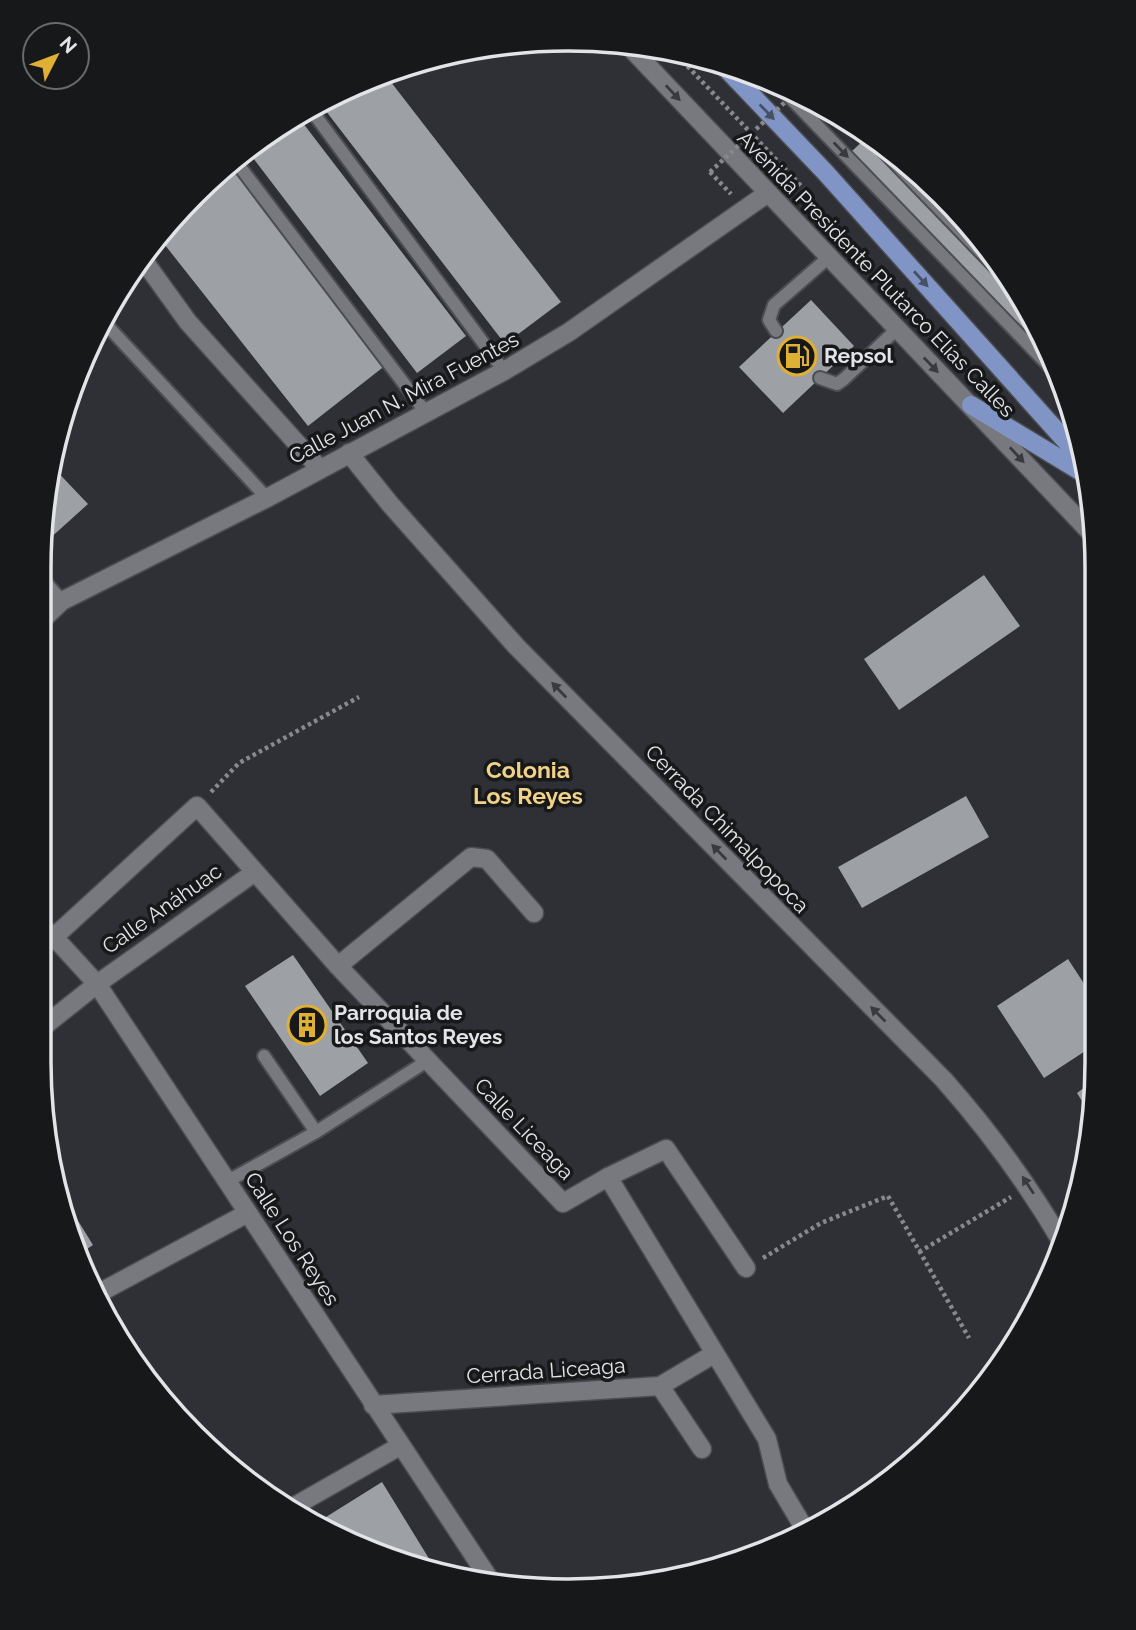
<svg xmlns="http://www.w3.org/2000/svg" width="1136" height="1630" font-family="Raleway,sans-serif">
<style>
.building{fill:#9da0a5}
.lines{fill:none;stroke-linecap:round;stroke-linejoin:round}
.lane-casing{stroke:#4c4d51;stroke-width:16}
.street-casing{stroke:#4c4d51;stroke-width:21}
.secondary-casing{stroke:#4c4d51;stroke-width:21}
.primary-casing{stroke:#4c4d51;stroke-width:21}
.path{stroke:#87898d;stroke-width:4.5;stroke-dasharray:3.5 3.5;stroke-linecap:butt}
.lane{stroke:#77797f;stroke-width:12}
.street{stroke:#77797f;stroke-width:18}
.secondary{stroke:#77797f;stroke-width:18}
.primary{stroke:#8094c6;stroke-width:18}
.path-bridge{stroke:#87898d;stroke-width:4.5;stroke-dasharray:3.5 3.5;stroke-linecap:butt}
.oneway{fill:#393a3d}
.oneway2{fill:#465067}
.labels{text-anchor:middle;stroke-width:7;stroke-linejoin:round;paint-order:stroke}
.street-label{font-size:21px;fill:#e3e4e7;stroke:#17181a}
.poi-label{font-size:21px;font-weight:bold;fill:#e3e4e7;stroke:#17181a;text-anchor:start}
.neighbourhood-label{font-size:23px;font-weight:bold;fill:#f2d287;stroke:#17181a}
.rim{fill:none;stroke:#e3e4e7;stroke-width:3.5}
</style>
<rect width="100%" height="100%" fill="#2e3035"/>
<g class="building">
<path d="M 384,73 L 561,302 L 505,344 L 319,102 Z"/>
<path d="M 296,114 L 466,336 L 417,373 L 247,150 Z"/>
<path d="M 869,135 L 997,265 L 1043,334 L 1051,361 L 851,152 Z"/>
<path d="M 228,163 L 386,365 L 308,426 L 161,240 L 219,170 Z"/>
<path d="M 811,300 L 854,346 L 783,413 L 739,367 Z"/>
<path d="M 49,463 L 88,504 L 47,541 L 49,464 Z"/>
<path d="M 984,575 L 1020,626 L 899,710 L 864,659 Z"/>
<path d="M 966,796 L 989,837 L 862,908 L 838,867 Z"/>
<path d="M 293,955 L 368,1063 L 320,1096 L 245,986 Z"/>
<path d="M 1068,959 L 1096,1002 L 1096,1044 L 1044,1078 L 997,1006 Z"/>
<path d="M 1096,1079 L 1096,1096 L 1093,1119 L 1077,1093 Z"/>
<path d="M 54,1182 L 93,1245 L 81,1253 L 57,1199 Z"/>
<path d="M 382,1482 L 436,1570 L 365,1551 L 318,1522 Z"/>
</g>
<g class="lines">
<defs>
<g id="lane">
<path d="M 777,84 L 1054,371"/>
<path d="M 309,107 L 504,371"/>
<path d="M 866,133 L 1004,276"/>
<path d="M 234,159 L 427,414"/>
<path d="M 103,321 L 267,498"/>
<path d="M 776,331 L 769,320 L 774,305 L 829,257"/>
<path d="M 820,378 L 837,384 L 844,379 L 897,329"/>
<path d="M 47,584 L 62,601"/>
<path d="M 264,1056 L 316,1132"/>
<path d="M 228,1181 L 316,1132 L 427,1061"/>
</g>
<g id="street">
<path d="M 144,261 L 188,322 L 320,469"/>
<path d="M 349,453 L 390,504 L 516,646 L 944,1080 C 990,1132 1028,1184 1063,1244"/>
<path d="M 46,616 L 62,601 L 267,498 L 504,371 L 569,332 L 768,193"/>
<path d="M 41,927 L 54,937 L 97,984 L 494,1586"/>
<path d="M 54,937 L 197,806 L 338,966 L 563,1203 L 608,1177 L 767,1439 L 778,1484 L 807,1533"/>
<path d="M 338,966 L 471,857 L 487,859 L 534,913"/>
<path d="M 39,1030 L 97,984 L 255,872"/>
<path d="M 608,1177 L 666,1149 L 746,1268"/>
<path d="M 99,1293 L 246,1214"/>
<path d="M 660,1386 L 702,1449"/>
<path d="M 373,1405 L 660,1386 L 714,1354"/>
<path d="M 293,1507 L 400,1446"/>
</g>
<path id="secondary" d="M 627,44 L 1093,535"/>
<g id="primary">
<path d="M 720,62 L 825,172 L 1081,458"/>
<path d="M 971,405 L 1085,474"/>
</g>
</defs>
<use href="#lane" class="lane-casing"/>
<use href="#street" class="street-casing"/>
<use href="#secondary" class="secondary-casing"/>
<use href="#primary" class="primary-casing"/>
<g class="path">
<path d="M 673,51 L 806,191"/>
<path d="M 710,172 L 731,194"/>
<path d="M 211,792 L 239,763 L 359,697"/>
<path d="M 919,1252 L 1011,1197"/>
<path d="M 763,1258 L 821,1223 L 888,1196 L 969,1338"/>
</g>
<use href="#lane" class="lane"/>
<use href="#street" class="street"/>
<use href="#secondary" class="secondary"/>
<use href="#primary" class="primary"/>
<path class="path-bridge" d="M 710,172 L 797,91"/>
</g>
<defs><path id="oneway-solid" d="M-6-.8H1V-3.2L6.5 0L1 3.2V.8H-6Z" transform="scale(1.75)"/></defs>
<g class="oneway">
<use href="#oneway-solid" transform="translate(673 93) rotate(47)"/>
<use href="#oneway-solid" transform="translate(841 150) rotate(46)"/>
<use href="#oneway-solid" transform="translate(931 365) rotate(46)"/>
<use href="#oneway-solid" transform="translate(1017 455) rotate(47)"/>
<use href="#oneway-solid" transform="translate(559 690) rotate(-134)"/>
<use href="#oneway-solid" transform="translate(719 852) rotate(-134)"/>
<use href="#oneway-solid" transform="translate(878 1014) rotate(-135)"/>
<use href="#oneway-solid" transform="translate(1028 1185) rotate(-123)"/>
</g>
<g class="oneway2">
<use href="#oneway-solid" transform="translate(767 112) rotate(46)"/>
<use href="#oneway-solid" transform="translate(921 279) rotate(48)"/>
</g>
<defs>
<symbol id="fuel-ring" viewBox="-11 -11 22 22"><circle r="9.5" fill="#17181a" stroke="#dfb034" stroke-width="1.5"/><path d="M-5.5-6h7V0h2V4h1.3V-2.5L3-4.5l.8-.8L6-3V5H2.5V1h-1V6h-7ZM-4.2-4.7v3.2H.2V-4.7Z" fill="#dfb034"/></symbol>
<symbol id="building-ring" viewBox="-11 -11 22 22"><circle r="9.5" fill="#17181a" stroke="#dfb034" stroke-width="1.5"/><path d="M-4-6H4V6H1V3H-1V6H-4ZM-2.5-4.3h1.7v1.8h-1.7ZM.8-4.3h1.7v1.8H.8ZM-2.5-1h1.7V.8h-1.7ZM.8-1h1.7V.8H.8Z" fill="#dfb034"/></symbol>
</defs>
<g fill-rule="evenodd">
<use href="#fuel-ring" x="775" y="334" width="44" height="44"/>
<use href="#building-ring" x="285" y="1003" width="44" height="44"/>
</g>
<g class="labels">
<g class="street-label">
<text transform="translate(876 274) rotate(46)" y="7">Avenida Presidente Plutarco Elías Calles</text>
<text transform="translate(404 398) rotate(-28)" y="7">Calle Juan N. Mira Fuentes</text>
<text transform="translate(727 829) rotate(46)" y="7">Cerrada Chimalpopoca</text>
<text transform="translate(162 909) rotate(-35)" y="7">Calle Anáhuac</text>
<text transform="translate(524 1129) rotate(46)" y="7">Calle Liceaga</text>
<text transform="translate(292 1239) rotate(57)" y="7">Calle Los Reyes</text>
<text transform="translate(546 1371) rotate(-4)" y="7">Cerrada Liceaga</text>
</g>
<g class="poi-label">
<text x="824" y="363">Repsol</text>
<text x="334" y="1020">Parroquia de<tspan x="334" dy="24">los Santos Reyes</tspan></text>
</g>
<g class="neighbourhood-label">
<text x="528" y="778">Colonia<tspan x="528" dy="26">Los Reyes</tspan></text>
</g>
</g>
<path d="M0 0H1136V1630H0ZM568 51H568A517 517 0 0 1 1085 568V1062A517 517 0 0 1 568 1579H568A517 517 0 0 1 51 1062V568A517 517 0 0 1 568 51Z" fill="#17181a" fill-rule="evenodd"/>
<path class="rim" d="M568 51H568A517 517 0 0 1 1085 568V1062A517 517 0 0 1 568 1579H568A517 517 0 0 1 51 1062V568A517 517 0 0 1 568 51Z"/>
<g transform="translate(56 56) rotate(48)"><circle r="33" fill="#17181a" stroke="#696a6c" stroke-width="2"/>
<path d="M0-5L12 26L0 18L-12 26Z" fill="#dfb034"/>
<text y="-10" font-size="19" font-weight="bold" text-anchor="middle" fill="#e3e4e7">N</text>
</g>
</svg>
